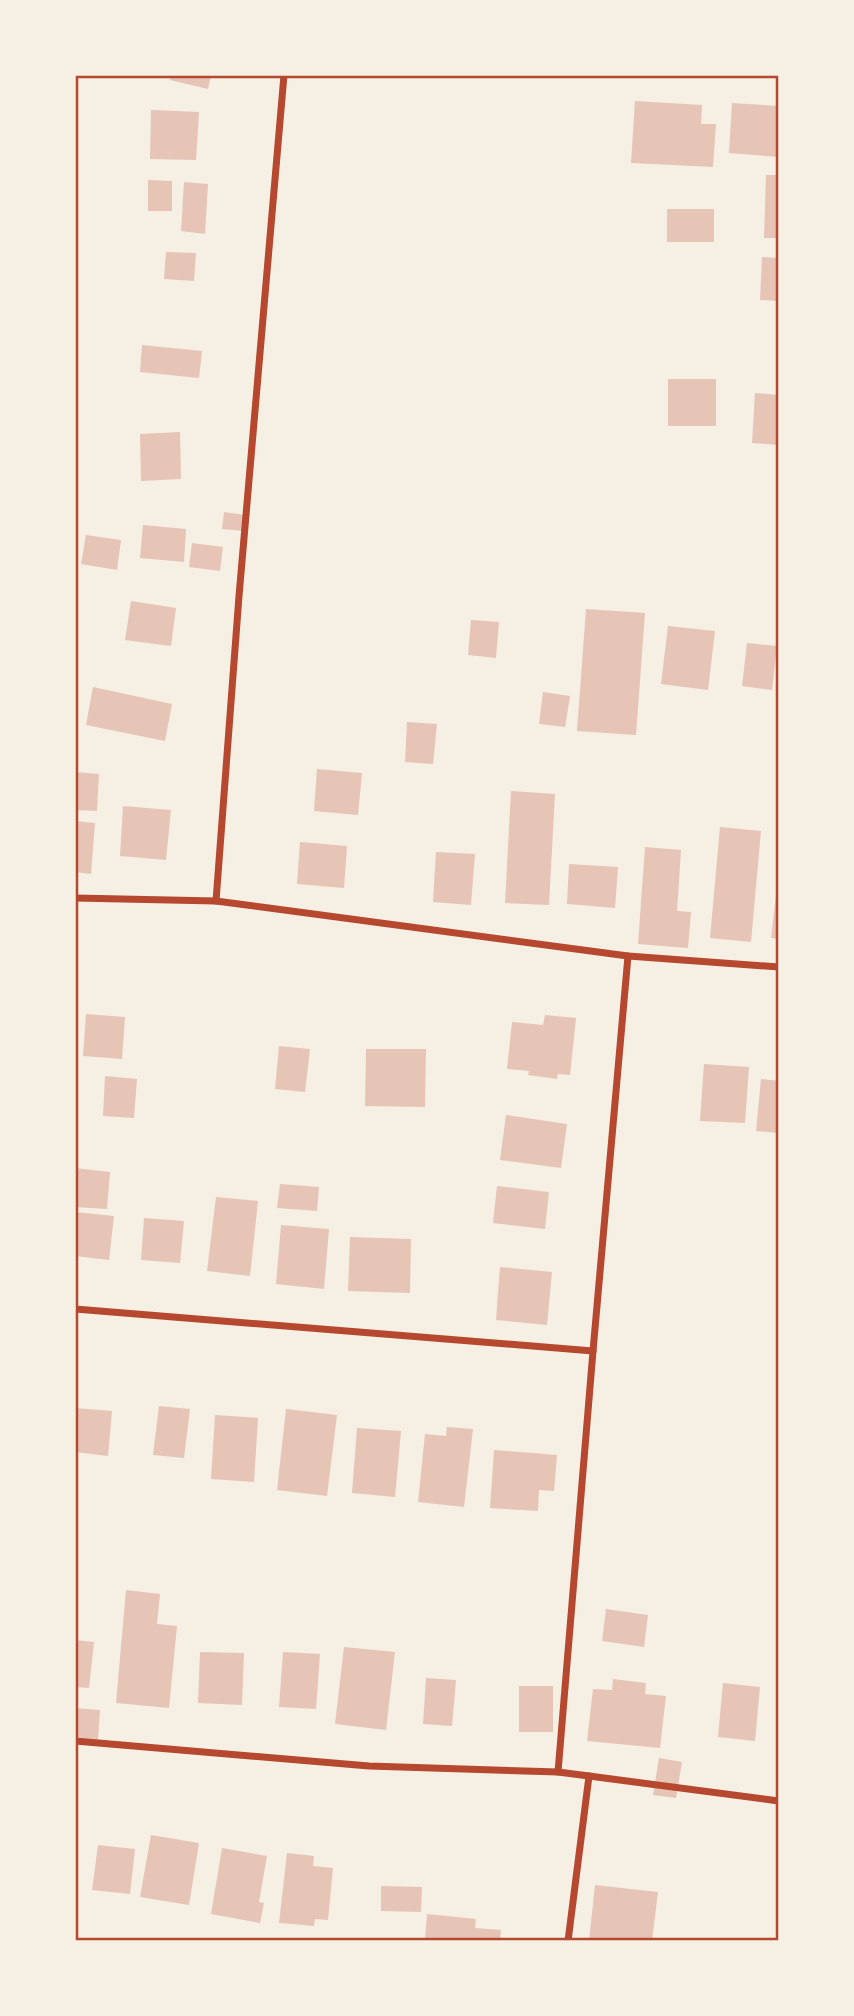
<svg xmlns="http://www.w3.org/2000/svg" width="854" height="2016" font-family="'Exo 2',sans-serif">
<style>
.building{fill:#e6c5b7}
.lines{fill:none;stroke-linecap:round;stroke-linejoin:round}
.minor{stroke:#b5482f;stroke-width:7}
.neatline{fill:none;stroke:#b5482f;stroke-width:2.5}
</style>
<rect width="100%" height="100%" fill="#f6efe4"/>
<g class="building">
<path d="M 171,75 L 211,75 L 208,89 L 170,80 Z"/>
<path d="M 635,101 L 702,105 L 701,124 L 716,124 L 713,167 L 631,163 Z"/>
<path d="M 732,103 L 779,106 L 779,157 L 729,153 Z"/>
<path d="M 151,110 L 199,112 L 196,160 L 150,159 Z"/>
<path d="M 766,175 L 779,175 L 779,238 L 764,238 Z"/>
<path d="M 148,180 L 172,181 L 172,211 L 148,211 Z"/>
<path d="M 184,182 L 208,184 L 205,234 L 181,231 Z"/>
<rect x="667" y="209" width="47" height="33"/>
<path d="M 166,252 L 196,253 L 194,281 L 164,279 Z"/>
<path d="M 762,257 L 779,258 L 779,301 L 760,300 Z"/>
<path d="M 142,345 L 202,351 L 199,378 L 140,372 Z"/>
<rect x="668" y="379" width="48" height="47"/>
<path d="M 755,393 L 779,395 L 779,445 L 752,443 Z"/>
<path d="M 180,432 L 181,479 L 141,481 L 140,434 Z"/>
<path d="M 224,512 L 245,515 L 244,531 L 222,529 Z"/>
<path d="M 143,525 L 186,529 L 184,562 L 140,558 Z"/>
<path d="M 86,535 L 121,540 L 117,570 L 81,564 Z"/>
<path d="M 192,543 L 223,547 L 220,571 L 189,567 Z"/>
<path d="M 131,601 L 176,608 L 171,646 L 125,640 Z"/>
<path d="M 586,609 L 645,613 L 636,735 L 577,731 Z"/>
<path d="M 471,620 L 499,622 L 496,658 L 468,655 Z"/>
<path d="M 668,626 L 715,631 L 708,690 L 661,684 Z"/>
<path d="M 747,643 L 777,646 L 772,690 L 742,686 Z"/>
<path d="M 93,687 L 172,704 L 165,741 L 86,725 Z"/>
<path d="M 543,692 L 570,696 L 565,727 L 539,724 Z"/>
<path d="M 407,722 L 437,724 L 433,764 L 405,762 Z"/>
<path d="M 317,769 L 362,773 L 358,815 L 314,811 Z"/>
<path d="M 75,772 L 99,774 L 97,811 L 75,810 Z"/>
<path d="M 511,791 L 555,794 L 549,905 L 505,903 Z"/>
<path d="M 123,806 L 171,810 L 166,860 L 120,856 Z"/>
<path d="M 75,821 L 95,823 L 91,874 L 75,872 Z"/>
<path d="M 720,827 L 761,831 L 751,942 L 710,938 Z"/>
<path d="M 300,842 L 347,846 L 344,888 L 297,884 Z"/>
<path d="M 645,847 L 681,850 L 677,911 L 691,912 L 688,948 L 638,944 Z"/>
<path d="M 436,852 L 475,854 L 471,905 L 433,902 Z"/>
<path d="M 569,864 L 618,867 L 615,908 L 567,904 Z"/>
<path d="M 777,886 L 779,886 L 779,939 L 771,938 Z"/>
<path d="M 86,1014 L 125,1017 L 122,1059 L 83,1056 Z"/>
<path d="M 545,1015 L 576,1018 L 570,1075 L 558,1074 L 557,1079 L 528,1075 L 529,1071 L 507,1069 L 512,1022 L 543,1025 Z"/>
<path d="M 279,1046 L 310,1049 L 305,1092 L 275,1089 Z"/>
<path d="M 366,1049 L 426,1049 L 425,1107 L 365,1106 Z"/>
<path d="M 704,1064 L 749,1067 L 745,1123 L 700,1121 Z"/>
<path d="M 105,1076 L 137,1079 L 134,1118 L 103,1116 Z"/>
<path d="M 761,1079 L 779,1081 L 779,1133 L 756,1131 Z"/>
<path d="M 506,1115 L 567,1124 L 561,1168 L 500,1160 Z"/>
<path d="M 75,1168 L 110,1172 L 107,1209 L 75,1207 Z"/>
<path d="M 280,1184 L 319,1187 L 317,1211 L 277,1208 Z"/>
<path d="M 497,1186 L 549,1192 L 545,1229 L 493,1223 Z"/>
<path d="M 216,1197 L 258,1201 L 250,1276 L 207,1271 Z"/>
<path d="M 75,1212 L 114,1216 L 109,1260 L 75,1256 Z"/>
<path d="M 144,1218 L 184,1221 L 180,1263 L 141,1260 Z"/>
<path d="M 281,1225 L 329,1229 L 324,1289 L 276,1284 Z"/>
<path d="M 350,1237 L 411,1239 L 410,1293 L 348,1291 Z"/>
<path d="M 500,1267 L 552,1272 L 547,1325 L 496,1320 Z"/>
<path d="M 159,1406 L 190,1409 L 184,1458 L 153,1455 Z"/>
<path d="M 75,1408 L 112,1411 L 108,1456 L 75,1452 Z"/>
<path d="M 286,1409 L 337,1415 L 327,1496 L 277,1490 Z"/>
<path d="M 215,1415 L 258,1418 L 254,1482 L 211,1479 Z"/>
<path d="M 447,1427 L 473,1429 L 464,1507 L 418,1502 L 425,1434 L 446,1436 Z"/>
<path d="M 357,1428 L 401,1431 L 395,1497 L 352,1493 Z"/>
<path d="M 494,1450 L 557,1455 L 554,1491 L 539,1490 L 538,1511 L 490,1508 Z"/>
<path d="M 126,1590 L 160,1594 L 157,1624 L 177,1626 L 169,1708 L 116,1703 Z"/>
<path d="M 606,1609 L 648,1615 L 644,1647 L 602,1641 Z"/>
<path d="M 75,1640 L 94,1642 L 89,1688 L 75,1687 Z"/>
<path d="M 344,1647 L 395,1652 L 386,1730 L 335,1724 Z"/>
<path d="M 200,1652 L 244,1653 L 242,1705 L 198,1703 Z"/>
<path d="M 283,1652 L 320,1654 L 316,1709 L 279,1707 Z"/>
<path d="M 426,1678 L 456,1680 L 452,1726 L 423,1724 Z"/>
<path d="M 613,1679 L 646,1683 L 645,1694 L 666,1696 L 660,1748 L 587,1741 L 593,1689 L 612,1690 Z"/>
<path d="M 723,1683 L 760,1687 L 755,1741 L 718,1737 Z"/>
<rect x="519" y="1686" width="34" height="46"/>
<path d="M 75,1708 L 100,1710 L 98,1740 L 75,1737 Z"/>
<path d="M 659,1758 L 682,1762 L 676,1798 L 653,1795 Z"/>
<path d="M 151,1835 L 199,1843 L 189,1905 L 140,1897 Z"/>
<path d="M 98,1845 L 135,1849 L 130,1894 L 92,1890 Z"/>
<path d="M 222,1848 L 267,1856 L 259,1902 L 264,1903 L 260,1923 L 211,1914 Z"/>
<path d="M 287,1853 L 314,1856 L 313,1866 L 333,1868 L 328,1920 L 315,1919 L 314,1926 L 279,1923 Z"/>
<path d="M 595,1885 L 658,1892 L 652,1941 L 589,1941 Z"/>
<path d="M 381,1886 L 422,1887 L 421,1912 L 381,1911 Z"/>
<path d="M 427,1914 L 476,1919 L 475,1928 L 501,1930 L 500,1941 L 425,1939 Z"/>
</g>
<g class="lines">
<g class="minor">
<path d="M 75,898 L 216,901 L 628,956 L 779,967"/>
<path d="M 216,901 L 239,596 L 284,75"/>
<path d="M 75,1309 L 593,1351 L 628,956"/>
<path d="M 75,1741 L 369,1766 L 558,1772 L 589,1776"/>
<path d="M 558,1772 L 593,1351"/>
<path d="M 568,1941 L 589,1776 L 779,1801"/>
</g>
</g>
<rect width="854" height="2016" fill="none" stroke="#f6efe4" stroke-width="154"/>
<rect x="77" y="77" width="700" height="1862" class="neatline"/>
</svg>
